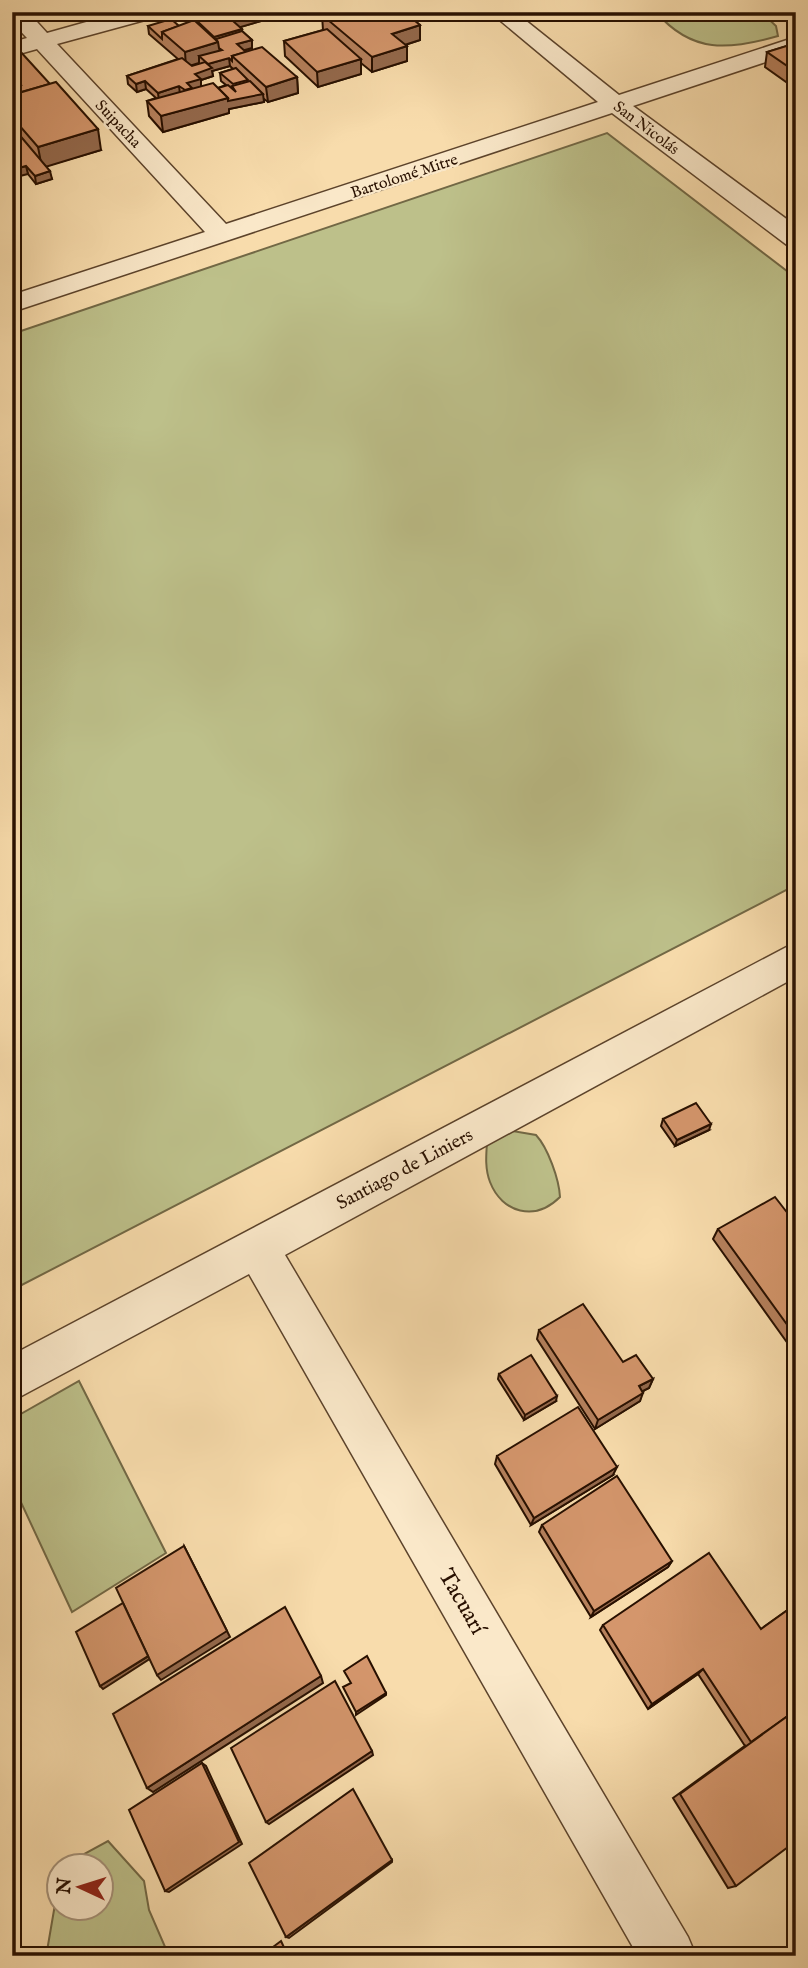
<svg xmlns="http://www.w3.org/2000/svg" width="808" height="1968" font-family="'IM FELL English',serif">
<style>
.green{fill:#bdc08a;stroke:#726845;stroke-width:2}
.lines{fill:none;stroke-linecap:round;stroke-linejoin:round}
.minor-casing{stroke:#5c432b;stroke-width:3}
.minor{fill:#fae8c9;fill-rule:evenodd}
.wall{fill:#b6815d;stroke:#281000;stroke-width:2;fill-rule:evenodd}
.shaded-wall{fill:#94694c;stroke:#281000;stroke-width:2}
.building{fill:#d4966c;stroke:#281000;stroke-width:2}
.labels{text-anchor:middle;stroke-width:5;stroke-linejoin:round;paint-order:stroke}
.far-street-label{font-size:16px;fill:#281000;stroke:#fae8c9}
.street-label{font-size:19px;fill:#281000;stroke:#fae8c9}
.near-street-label{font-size:23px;fill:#281000;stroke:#fae8c9}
</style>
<rect width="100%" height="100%" fill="#f8dcac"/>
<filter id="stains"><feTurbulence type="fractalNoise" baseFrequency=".00286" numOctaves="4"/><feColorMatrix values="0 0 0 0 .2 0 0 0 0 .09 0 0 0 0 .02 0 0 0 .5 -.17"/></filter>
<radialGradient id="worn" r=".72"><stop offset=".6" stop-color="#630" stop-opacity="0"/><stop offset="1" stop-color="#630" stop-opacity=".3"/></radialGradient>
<g class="green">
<path d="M 656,12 L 761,12 L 776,26 L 778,36 C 729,50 692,54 656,12 Z"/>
<path d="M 607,133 L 796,278 L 796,885 L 12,1290 L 12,334 Z"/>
<path d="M 507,1130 L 536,1135 C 548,1148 559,1179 560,1197 C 535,1222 502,1213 490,1182 C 485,1169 486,1156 487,1143 Z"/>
<path d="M 79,1381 L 166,1553 L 72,1612 L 12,1483 L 12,1419 Z"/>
<path d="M 108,1841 L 144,1881 L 149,1910 L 169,1956 L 43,1956 L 47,1951 L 59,1881 L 60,1909 L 102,1909 L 102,1867 L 62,1866 Z"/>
</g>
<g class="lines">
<defs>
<g id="minor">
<path d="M 12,12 L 28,12 L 47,33 L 122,12 L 159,12 L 156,17 L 57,44 L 226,224 L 598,102 L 490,12 L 515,12 L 619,95 L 796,37 L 796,52 L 633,106 L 796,226 L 796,247 L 787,245 L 612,113 L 12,312 L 12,295 L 205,232 L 37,49 L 12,56 L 12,42 L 27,38 L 12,22 Z"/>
<path d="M 796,942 L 796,977 L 285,1255 L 688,1937 L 696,1956 L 638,1956 L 249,1274 L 12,1401 L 12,1355 Z"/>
</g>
</defs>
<use href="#minor" class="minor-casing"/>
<use href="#minor" class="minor"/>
</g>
<g class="wall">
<path d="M 219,12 L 259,12 L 261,21 L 240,27 L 242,31 L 252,40 L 252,48 L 244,51 L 297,77 L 298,93 L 268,102 L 264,99 L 264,102 L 229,109 L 229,113 L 163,132 L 149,116 L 147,101 L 156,98 L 146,89 L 137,92 L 128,84 L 127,76 L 178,59 L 149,34 L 148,26 L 179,26 L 197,23 L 196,20 L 219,14 ZM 230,66 L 233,69 L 220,73 L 221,81 L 226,85 L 218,88 L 201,86 L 201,80 L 213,76 L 212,71 Z"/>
<path d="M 331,12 L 446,12 L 416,22 L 420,25 L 420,40 L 405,45 L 407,46 L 407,61 L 372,72 L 361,63 L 361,74 L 318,87 L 285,56 L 284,41 L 323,30 L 322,15 Z"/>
<path d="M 796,43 L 796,89 L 765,67 L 767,52 Z"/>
<path d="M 12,52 L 101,150 L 46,166 L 52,179 L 36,184 L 28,174 L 12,133 Z"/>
<path d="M 663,1119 L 709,1130 L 675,1146 L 661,1126 Z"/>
<path d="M 796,1224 L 796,1355 L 713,1239 L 718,1229 Z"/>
<path d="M 539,1330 L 623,1362 L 653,1379 L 649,1388 L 642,1391 L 640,1401 L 595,1429 L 537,1339 Z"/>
<path d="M 499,1374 L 556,1401 L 524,1420 L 498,1379 Z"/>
<path d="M 497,1456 L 613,1475 L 531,1525 L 495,1464 Z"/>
<path d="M 542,1525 L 672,1561 L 668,1567 L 591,1617 L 539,1532 Z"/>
<path d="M 796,1604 L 736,1886 L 728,1888 L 673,1798 L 746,1745 L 745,1746 L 698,1674 L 648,1709 L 600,1630 L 603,1625 L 761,1629 Z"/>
</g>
<g class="shaded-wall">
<path d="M 405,12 L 446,12 L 405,25 Z"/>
<path d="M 261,14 L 261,21 L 234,29 L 233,21 Z"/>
<path d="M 420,25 L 420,40 L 392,49 L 392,34 Z"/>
<path d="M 242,29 L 242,37 L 219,44 L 220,57 L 199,56 L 199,63 L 186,67 L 185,52 L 215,43 L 214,37 Z"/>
<path d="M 252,40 L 252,48 L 238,52 L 237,44 Z"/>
<path d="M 407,46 L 407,61 L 372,72 L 372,57 Z"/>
<path d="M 229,58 L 230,66 L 212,71 L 213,76 L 201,80 L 201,87 L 188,91 L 187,83 L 195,74 L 208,64 Z"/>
<path d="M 361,59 L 361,74 L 318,87 L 317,72 Z"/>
<path d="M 297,77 L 298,93 L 268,102 L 266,87 Z"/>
<path d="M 145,81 L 146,89 L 137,92 L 136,84 Z"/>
<path d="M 179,86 L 180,94 L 159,101 L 158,93 Z"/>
<path d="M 263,94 L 264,102 L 229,109 L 229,113 L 163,132 L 161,116 L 228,98 Z"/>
<path d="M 98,129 L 101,150 L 42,168 L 38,147 Z"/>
<path d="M 26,166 L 28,174 L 12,178 L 12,170 Z"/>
<path d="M 50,171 L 52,179 L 36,184 L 35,176 Z"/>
<path d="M 711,1124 L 709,1130 L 675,1146 L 677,1140 Z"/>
<path d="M 653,1379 L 649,1388 L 635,1395 L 639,1386 Z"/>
<path d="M 643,1393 L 640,1401 L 595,1429 L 598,1420 Z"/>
<path d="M 557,1396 L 556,1401 L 524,1420 L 525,1415 Z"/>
<path d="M 617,1467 L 613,1475 L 531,1525 L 534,1518 Z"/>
<path d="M 184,1546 L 230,1637 L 161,1680 L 157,1675 Z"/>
<path d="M 672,1561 L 668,1567 L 591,1617 L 594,1611 Z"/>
<path d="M 149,1656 L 151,1658 L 103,1689 L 100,1686 Z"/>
<path d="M 703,1669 L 698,1674 L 648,1709 L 652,1704 Z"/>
<path d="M 321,1676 L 323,1683 L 153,1792 L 147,1788 Z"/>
<path d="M 386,1693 L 386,1695 L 356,1715 L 356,1712 Z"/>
<path d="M 372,1751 L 373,1755 L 269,1824 L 266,1822 Z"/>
<path d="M 202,1763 L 206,1766 L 242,1844 L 169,1892 L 165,1891 Z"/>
<path d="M 392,1860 L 392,1862 L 289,1938 L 286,1937 Z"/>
</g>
<g class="building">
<path d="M 223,12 L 259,12 L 261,14 L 233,21 L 242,29 L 214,37 L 196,20 Z"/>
<path d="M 331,12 L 404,12 L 420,25 L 392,34 L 407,46 L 372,57 L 322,15 Z"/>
<path d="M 171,19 L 179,26 L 162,32 L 162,39 L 148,26 Z"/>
<path d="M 194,20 L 218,42 L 185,52 L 162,32 Z"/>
<path d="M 327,29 L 361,59 L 317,72 L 284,41 Z"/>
<path d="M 242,31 L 252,40 L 237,44 L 246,52 L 232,56 L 232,61 L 229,58 L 208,64 L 199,56 L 222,50 L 219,48 L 218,42 L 216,39 Z"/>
<path d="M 796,43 L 796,72 L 767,52 Z"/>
<path d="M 262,47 L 297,77 L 266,87 L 232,56 Z"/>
<path d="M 19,50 L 50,84 L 14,94 L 12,93 L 12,88 L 21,85 L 12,75 L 12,52 Z"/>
<path d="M 182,58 L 192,66 L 205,62 L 212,68 L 195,74 L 201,79 L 187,83 L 192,88 L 185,90 L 179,86 L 158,93 L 145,81 L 136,84 L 127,76 Z"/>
<path d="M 236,68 L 248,80 L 233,84 L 220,73 Z"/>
<path d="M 250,81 L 263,94 L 228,101 L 228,98 L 218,88 L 228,85 L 236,92 L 232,86 Z"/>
<path d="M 56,82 L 98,129 L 38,147 L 12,117 L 12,95 Z"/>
<path d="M 213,83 L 228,98 L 161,116 L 147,101 Z"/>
<path d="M 17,132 L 50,171 L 35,176 L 26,166 L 12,170 L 12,134 Z"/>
<path d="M 696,1103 L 711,1124 L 677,1140 L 663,1119 Z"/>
<path d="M 775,1197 L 796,1224 L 796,1337 L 718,1229 Z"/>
<path d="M 583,1304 L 623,1362 L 636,1355 L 653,1379 L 639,1386 L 643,1393 L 598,1420 L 539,1330 Z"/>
<path d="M 531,1355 L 557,1396 L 525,1415 L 499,1374 Z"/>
<path d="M 578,1407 L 617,1467 L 534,1518 L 497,1456 Z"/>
<path d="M 617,1476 L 672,1561 L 594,1611 L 542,1525 Z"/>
<path d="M 184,1546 L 227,1631 L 157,1675 L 116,1588 Z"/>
<path d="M 709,1553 L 761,1629 L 796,1604 L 796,1710 L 751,1742 L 703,1669 L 652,1704 L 603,1625 Z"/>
<path d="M 123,1603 L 148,1656 L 100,1686 L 76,1632 Z"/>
<path d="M 285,1607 L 321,1676 L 147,1788 L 113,1714 Z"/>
<path d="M 367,1656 L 386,1693 L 356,1712 L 343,1687 L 351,1683 L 344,1671 Z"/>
<path d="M 335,1681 L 372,1751 L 266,1822 L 231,1748 Z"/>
<path d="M 796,1710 L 796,1841 L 736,1886 L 680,1794 Z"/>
<path d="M 202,1763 L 239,1842 L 165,1891 L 129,1810 Z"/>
<path d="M 353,1789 L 392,1860 L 286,1937 L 249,1863 Z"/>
<path d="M 281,1941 L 288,1956 L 261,1956 Z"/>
</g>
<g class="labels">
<g class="far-street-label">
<text transform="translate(119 123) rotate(47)" y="6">Suipacha</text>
<text transform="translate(647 127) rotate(37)" y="6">San Nicolás</text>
<text transform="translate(404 175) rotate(-18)" y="6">Bartolomé Mitre</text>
</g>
<g class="street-label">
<text transform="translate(404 1168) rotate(-28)" y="7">Santiago de Liniers</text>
</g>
<g class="near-street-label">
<text transform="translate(463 1601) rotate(60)" y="8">Tacuarí</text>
</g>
</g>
<rect width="808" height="1968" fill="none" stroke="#f8dcac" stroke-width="42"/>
<rect x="14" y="14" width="780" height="1940" fill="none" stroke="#281000" stroke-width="3.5"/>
<rect x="21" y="21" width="766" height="1926" fill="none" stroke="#281000" stroke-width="2"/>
<g transform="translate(80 1887) rotate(274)"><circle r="33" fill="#fae8c9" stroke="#a69279" stroke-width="2"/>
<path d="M0-5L12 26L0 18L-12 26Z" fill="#8f2418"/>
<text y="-10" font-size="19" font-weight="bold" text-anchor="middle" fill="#281000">N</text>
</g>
<rect width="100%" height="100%" filter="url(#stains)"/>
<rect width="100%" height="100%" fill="url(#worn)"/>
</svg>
